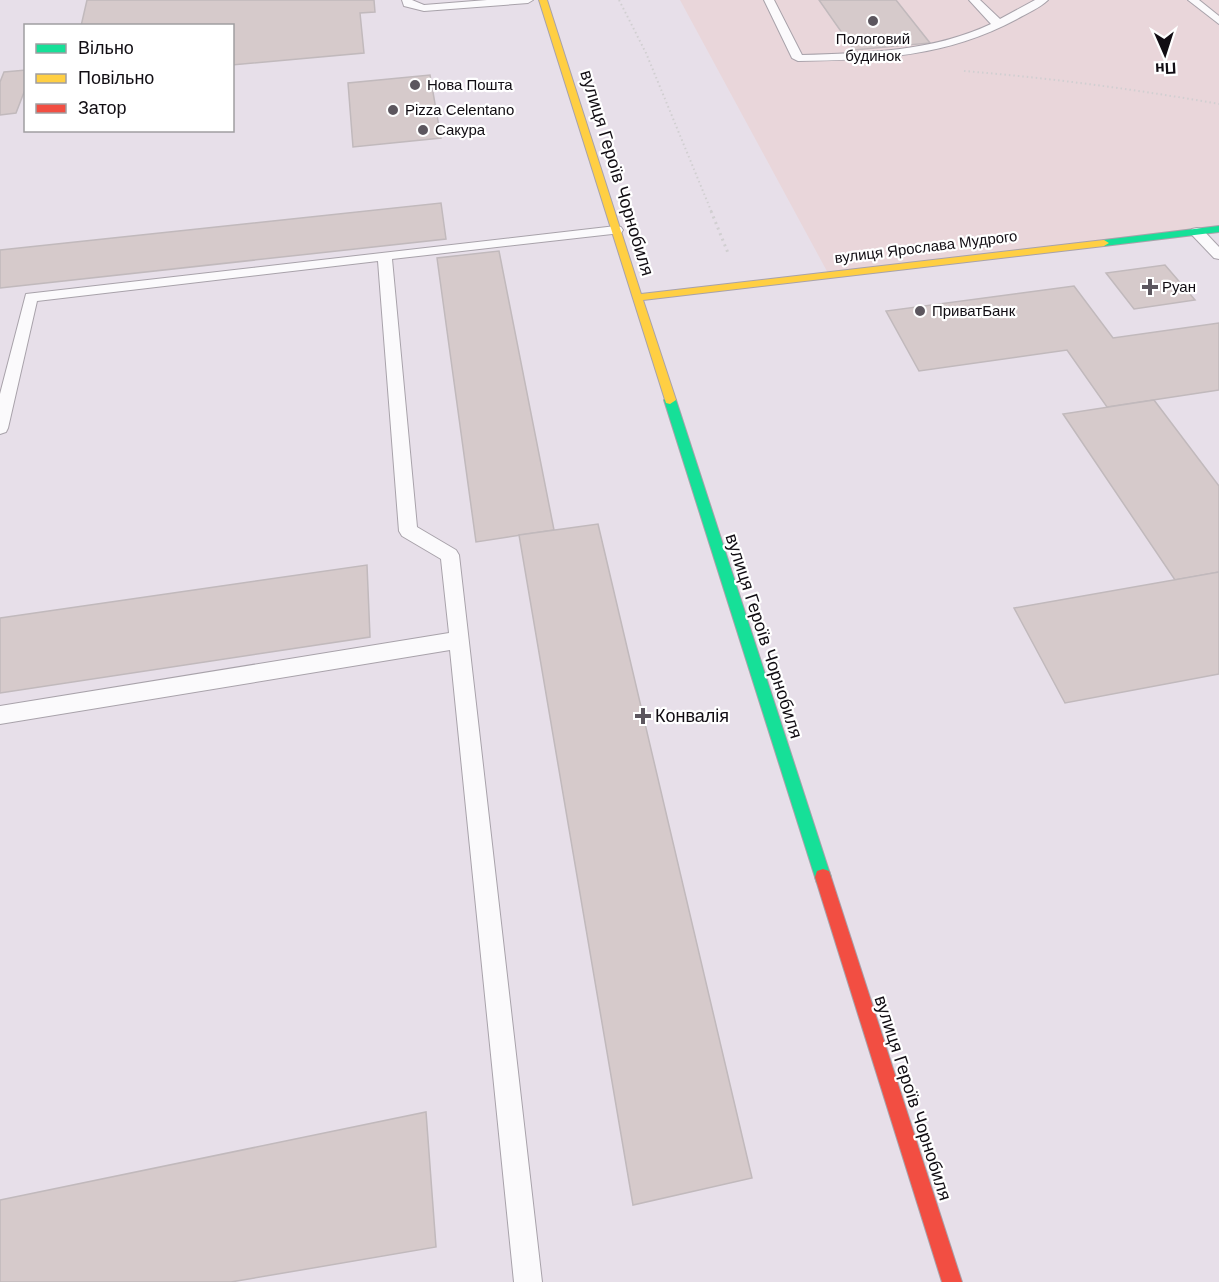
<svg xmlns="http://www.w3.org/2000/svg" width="1219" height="1282" font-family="Arial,sans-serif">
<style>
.medical{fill:#e9d6da}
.building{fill:#d6cacb;stroke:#c1b9bc;stroke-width:1.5}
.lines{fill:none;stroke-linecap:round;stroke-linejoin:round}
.lane-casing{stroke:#a8a2aa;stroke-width:2}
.fast-casing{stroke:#a8a2aa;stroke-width:2}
.slow-casing{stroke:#a8a2aa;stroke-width:2}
.jam-casing{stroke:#a8a2aa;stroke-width:2}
.path-far1{stroke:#d1cfd1;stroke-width:2;stroke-dasharray:1.5 3;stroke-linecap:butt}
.path{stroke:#d1cfd1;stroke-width:3;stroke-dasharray:2 4;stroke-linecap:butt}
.lane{fill:#fbfafc;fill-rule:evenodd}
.fast{fill:#16e098;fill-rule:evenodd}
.slow{fill:#ffcf43;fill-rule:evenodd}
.jam{fill:#f24e42;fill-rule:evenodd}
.poi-dot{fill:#5c565e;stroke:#fff;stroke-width:2}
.labels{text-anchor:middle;stroke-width:4.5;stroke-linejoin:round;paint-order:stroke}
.far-poi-label{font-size:15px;fill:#110d13;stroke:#fff;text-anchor:start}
.far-street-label{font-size:15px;fill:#110d13;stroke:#fff}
.street-label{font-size:18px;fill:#110d13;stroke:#fff}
.poi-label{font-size:18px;fill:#110d13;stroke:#fff;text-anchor:start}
</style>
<rect width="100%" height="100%" fill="#e7dfe9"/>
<path class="medical" d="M 680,0 L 1219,0 L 1219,229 L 829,275 Z"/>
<g class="building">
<path d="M 87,0 L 374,0 L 375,12 L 360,13 L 364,53 L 232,65 L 232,26 L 81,26 Z"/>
<path d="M 819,0 L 896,0 L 930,43 L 854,50 Z"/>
<path d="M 26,70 L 26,87 L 16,113 L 0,115 L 0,82 L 4,72 Z"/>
<path d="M 430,75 L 441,138 L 353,147 L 348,83 Z"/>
<path d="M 441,203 L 446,239 L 0,288 L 0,250 Z"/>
<path d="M 499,251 L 554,530 L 476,542 L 437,258 Z"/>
<path d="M 1165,265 L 1195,300 L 1134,309 L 1106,273 Z"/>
<path d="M 1074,286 L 1113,338 L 1219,323 L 1219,390 L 1107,407 L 1067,350 L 919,371 L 886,311 Z"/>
<path d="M 1154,400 L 1219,486 L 1219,572 L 1175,580 L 1063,414 Z"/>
<path d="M 598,524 L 752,1178 L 633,1205 L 519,535 Z"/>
<path d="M 367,565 L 370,637 L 0,693 L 0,618 Z"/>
<path d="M 1219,572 L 1219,674 L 1065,703 L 1014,608 Z"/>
<path d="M 426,1112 L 436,1247 L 231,1282 L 0,1282 L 0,1200 Z"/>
</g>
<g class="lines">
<defs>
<g id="lane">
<path d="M 402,0 L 412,0 L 424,5 L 487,0 L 533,0 L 528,3 L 424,11 L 404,6 Z"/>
<path d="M 764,0 L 774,0 L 802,55 C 867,53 931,52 991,24 L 969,0 L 980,0 L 1000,19 L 1035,0 L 1048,0 C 1040,8 1027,13 1017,19 C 946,57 877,60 798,61 L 792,58 Z"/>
<path d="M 1188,0 L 1199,0 L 1219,16 L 1219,24 Z"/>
<path d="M 616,226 L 621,227 L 623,230 L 621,233 L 392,259 L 417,527 L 456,550 L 459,555 L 542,1282 L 514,1282 L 450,650 L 0,724 L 0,706 L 449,633 L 441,559 L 402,536 L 399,531 L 378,261 L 37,301 L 8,428 L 6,432 L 0,434 L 0,394 L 26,294 Z"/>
<path d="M 1197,228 L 1202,229 L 1219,247 L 1219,259 L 1214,258 L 1192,235 L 1190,232 L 1192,229 Z"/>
</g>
<g id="fast">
<path d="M 1219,226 L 1219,232 L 1104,246 L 1099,243 L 1104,240 Z"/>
<path d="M 670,396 L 676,400 L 831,877 L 829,883 L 823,885 L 817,883 L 815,877 L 664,400 Z"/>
</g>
<path id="slow" d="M 539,0 L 547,0 L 641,294 L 1104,240 L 1109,243 L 1104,246 L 643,300 L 676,400 L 670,404 L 666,403 Z"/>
<path id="jam" d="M 823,869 L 829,871 L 831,877 L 962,1282 L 942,1282 L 815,877 L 817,871 Z"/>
</defs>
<use href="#lane" class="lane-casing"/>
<use href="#fast" class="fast-casing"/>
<use href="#slow" class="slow-casing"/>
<use href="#jam" class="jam-casing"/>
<g class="path-far1">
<path d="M 619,0 L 646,53 L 712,213"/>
<path d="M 964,71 C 1050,78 1134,89 1219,104"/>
</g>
<path class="path" d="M 711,211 L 728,253"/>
<use href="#lane" class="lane"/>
<use href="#fast" class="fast"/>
<use href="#slow" class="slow"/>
<use href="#jam" class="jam"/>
</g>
<g class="poi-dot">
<circle cx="873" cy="21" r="6"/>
<circle cx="415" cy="85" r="6"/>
<circle cx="393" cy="110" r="6"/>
<circle cx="423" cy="130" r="6"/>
<path d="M1147 278h6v6h6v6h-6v6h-6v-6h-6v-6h6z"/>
<circle cx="920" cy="311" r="6"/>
<path d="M640 707h6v6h6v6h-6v6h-6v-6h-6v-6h6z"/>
</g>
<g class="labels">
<g class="far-poi-label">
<text x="873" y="44" text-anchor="middle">Пологовий<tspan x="873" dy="17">будинок</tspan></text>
<text x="427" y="90">Нова Пошта</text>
<text x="405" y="115">Pizza Celentano</text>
<text x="435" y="135">Сакура</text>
<text x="1162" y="292">Руан</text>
<text x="932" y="316">ПриватБанк</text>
</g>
<g class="far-street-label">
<text transform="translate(926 247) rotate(-7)" y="5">вулиця Ярослава Мудрого</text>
</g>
<g class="street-label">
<text transform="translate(617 173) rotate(73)" y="6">вулиця Героїв Чорнобиля</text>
<text transform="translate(764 636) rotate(72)" y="6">вулиця Героїв Чорнобиля</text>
<text transform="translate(913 1098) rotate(72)" y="6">вулиця Героїв Чорнобиля</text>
</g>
<g class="poi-label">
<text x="655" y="722">Конвалія</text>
</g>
</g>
<rect x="24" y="24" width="210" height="108" fill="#ffffff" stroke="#a09ea1" stroke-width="1.5"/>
<rect x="36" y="44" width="30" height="9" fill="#16e098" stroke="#a09ea1" stroke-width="1.5"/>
<text x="78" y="54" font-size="18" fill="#110d13">Вільно</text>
<rect x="36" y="74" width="30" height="9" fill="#ffcf43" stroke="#a09ea1" stroke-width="1.5"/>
<text x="78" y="84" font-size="18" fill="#110d13">Повільно</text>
<rect x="36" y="104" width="30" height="9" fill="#f24e42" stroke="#a09ea1" stroke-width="1.5"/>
<text x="78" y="114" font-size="18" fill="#110d13">Затор</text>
<g transform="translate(1165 54) rotate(177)" stroke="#ffffff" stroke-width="4.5" paint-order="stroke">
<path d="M0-4.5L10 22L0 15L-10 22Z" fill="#110d13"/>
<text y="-9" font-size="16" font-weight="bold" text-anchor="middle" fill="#110d13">Пн</text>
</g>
</svg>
